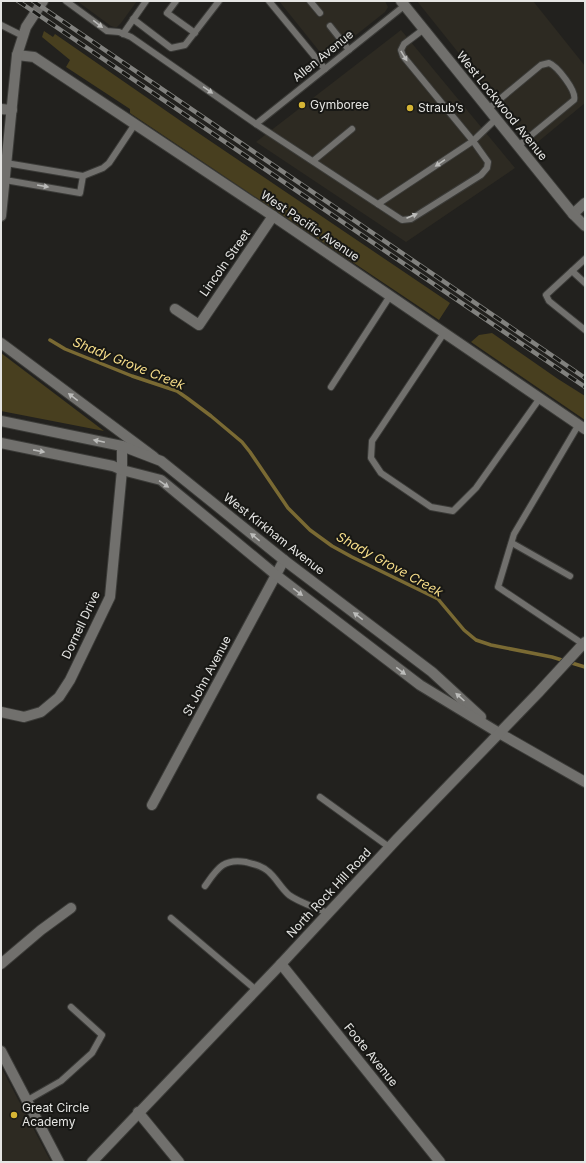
<svg xmlns="http://www.w3.org/2000/svg" width="586" height="1163" font-family="Inter,sans-serif">
<style>
.built{fill:#2d2a22}
.green{fill:#483f1f}
.lines{fill:none;stroke-linecap:round;stroke-linejoin:round}
.stream{stroke:#7a6a33;stroke-width:3.5}
.service-casing{stroke:#3b3b38;stroke-width:8}
.minor-casing{stroke:#3b3b38;stroke-width:12}
.tertiary-casing{stroke:#3b3b38;stroke-width:12}
.secondary-casing{stroke:#3b3b38;stroke-width:12}
.service{stroke:#71706d;stroke-width:6}
.minor{stroke:#71706d;stroke-width:10}
.tertiary{stroke:#71706d;stroke-width:10}
.secondary{stroke:#71706d;stroke-width:10}
.rail-casing{stroke:#81817e;stroke-width:4.5}
.rail{stroke:#181815;stroke-width:3;stroke-dasharray:9;stroke-linecap:butt}
.oneway{fill:#bcbcba}
.poi-dot{fill:#d6b534;stroke:#181815;stroke-width:1.5}
.labels{text-anchor:middle;stroke-width:4;stroke-linejoin:round;paint-order:stroke}
.street-label{font-size:12px;fill:#e5e5e3;stroke:#181815}
.poi-label{font-size:12px;fill:#e5e5e3;stroke:#181815;text-anchor:start}
.water-label{font-size:13px;font-style:italic;fill:#f7de8a;stroke:#181815}
</style>
<rect width="100%" height="100%" fill="#22211e"/>
<g class="built">
<path d="M 77,1 L 137,1 L 121,23 L 117,27 L 114,27 L 111,26 Z"/>
<path d="M 279,1 L 385,1 L 388,7 L 385,12 L 327,58 L 324,57 Z"/>
<path d="M 417,1 L 533,1 L 585,66 L 585,103 L 533,146 Z"/>
<path d="M 401,30 L 515,168 L 406,242 L 256,142 Z"/>
<path d="M 1,1067 L 51,1162 L 1,1162 Z"/>
</g>
<g class="green">
<path d="M 44,31 L 53,37 L 55,34 L 188,126 L 450,303 L 439,320 L 130,113 L 130,109 L 66,67 L 70,60 L 42,37 Z"/>
<path d="M 492,333 L 558,379 L 585,396 L 585,420 L 471,342 L 479,335 Z"/>
<path d="M 1,353 L 104,431 L 1,411 Z"/>
</g>
<g class="lines">
<path class="stream" d="M 50,340 L 65,349 L 132,376 L 177,391 L 187,398 L 211,416 L 242,442 L 250,452 L 288,508 L 310,530 L 332,546 L 352,557 L 438,599 L 464,630 L 476,640 L 491,645 L 552,657 L 585,667"/>
<defs>
<g id="service">
<path d="M 66,1 L 107,31 L 119,32 L 131,37 L 256,124 L 402,220 L 411,219 L 481,175 L 487,168 L 488,162 L 473,141 L 403,56 L 401,50 L 404,44 L 424,29"/>
<path d="M 176,1 L 167,13 L 195,33"/>
<path d="M 269,1 L 325,69"/>
<path d="M 310,1 L 320,13"/>
<path d="M 133,19 L 171,48 L 185,45 L 219,1"/>
<path d="M 1,25 L 23,36"/>
<path d="M 330,26 L 349,50"/>
<path d="M 123,34 L 146,1"/>
<path d="M 488,109 L 541,65 L 549,63 C 557,66 577,91 574,100 L 518,146"/>
<path d="M 256,124 L 404,6"/>
<path d="M 313,161 L 352,129"/>
<path d="M 83,176 L 103,168 L 109,163 L 135,124"/>
<path d="M 5,180 L 80,193 L 83,176 L 6,163"/>
<path d="M 378,204 L 473,141 L 496,119"/>
<path d="M 585,259 L 546,295 L 549,301 L 585,330"/>
<path d="M 572,271 L 585,283"/>
<path d="M 444,333 L 372,441 L 371,458 L 381,473 L 431,507 L 453,511 L 476,488 L 540,398"/>
<path d="M 331,387 L 390,296"/>
<path d="M 579,424 L 514,534 L 498,587 L 583,644"/>
<path d="M 512,543 L 570,576"/>
<path d="M 320,797 L 389,847"/>
<path d="M 205,886 C 217,869 223,858 246,862 C 254,864 263,866 269,872 C 276,878 281,888 289,895 C 300,903 315,907 328,913"/>
<path d="M 171,918 L 256,990"/>
<path d="M 26,1101 L 61,1081 L 92,1053 L 102,1035 L 71,1007"/>
</g>
<g id="minor">
<path d="M 17,55 L 34,57 L 273,216 L 585,429"/>
<path d="M 1,109 L 12,110"/>
<path d="M 573,214 L 585,203"/>
<path d="M 1,216 L 17,55 L 26,27 L 43,1"/>
<path d="M 175,309 L 199,325 L 273,216"/>
<path d="M 1,343 L 154,457"/>
<path d="M 1,712 L 24,717 L 41,712 L 59,697 L 70,680 L 110,597 L 122,470 L 122,446"/>
<path d="M 152,805 L 284,560"/>
<path d="M 1,964 L 41,930 L 71,908"/>
<path d="M 281,964 L 440,1162"/>
<path d="M 1,1051 L 59,1162"/>
<path d="M 138,1112 L 179,1162"/>
</g>
<g id="tertiary">
<path d="M 1,421 L 122,446 L 161,461 L 284,560 L 432,672 L 481,717"/>
<path d="M 1,443 L 113,466 L 122,470 L 161,480 L 276,575 L 420,685 L 499,733 L 585,782"/>
<path d="M 92,1162 L 281,964 L 398,838 L 538,693 L 585,642"/>
</g>
<path id="secondary" d="M 401,1 L 573,214 L 585,226"/>
</defs>
<use href="#service" class="service-casing"/>
<use href="#minor" class="minor-casing"/>
<use href="#tertiary" class="tertiary-casing"/>
<use href="#secondary" class="secondary-casing"/>
<use href="#service" class="service"/>
<use href="#minor" class="minor"/>
<use href="#tertiary" class="tertiary"/>
<use href="#secondary" class="secondary"/>
<defs>
<g id="rail">
<path d="M 18,1 L 585,387"/>
<path d="M 33,1 L 585,378"/>
</g>
</defs>
<use href="#rail" class="rail-casing"/>
<use href="#rail" class="rail"/>
</g>
<defs><path id="oneway-solid" d="M-6-.8H1V-3.2L6.5 0L1 3.2V.8H-6Z"/></defs>
<g class="oneway">
<use href="#oneway-solid" transform="translate(98 24) rotate(37)"/>
<use href="#oneway-solid" transform="translate(404 56) rotate(58)"/>
<use href="#oneway-solid" transform="translate(208 90) rotate(35)"/>
<use href="#oneway-solid" transform="translate(440 163) rotate(146)"/>
<use href="#oneway-solid" transform="translate(43 186) rotate(10)"/>
<use href="#oneway-solid" transform="translate(412 216) rotate(-23)"/>
<use href="#oneway-solid" transform="translate(73 397) rotate(-143)"/>
<use href="#oneway-solid" transform="translate(99 441) rotate(-168)"/>
<use href="#oneway-solid" transform="translate(39 451) rotate(11)"/>
<use href="#oneway-solid" transform="translate(164 484) rotate(35)"/>
<use href="#oneway-solid" transform="translate(255 537) rotate(-141)"/>
<use href="#oneway-solid" transform="translate(298 592) rotate(37)"/>
<use href="#oneway-solid" transform="translate(358 616) rotate(-143)"/>
<use href="#oneway-solid" transform="translate(401 671) rotate(37)"/>
<use href="#oneway-solid" transform="translate(460 697) rotate(-138)"/>
</g>
<g class="poi-dot">
<circle cx="302" cy="105" r="4"/>
<circle cx="410" cy="108" r="4"/>
<circle cx="14" cy="1115" r="4"/>
</g>
<g class="labels">
<g class="street-label">
<text transform="translate(323 56) rotate(-39)" y="4">Allen Avenue</text>
<text transform="translate(502 106) rotate(51)" y="4">West Lockwood Avenue</text>
<text transform="translate(310 226) rotate(34)" y="4">West Pacific Avenue</text>
<text transform="translate(225 263) rotate(-55)" y="4">Lincoln Street</text>
<text transform="translate(274 534) rotate(38)" y="4">West Kirkham Avenue</text>
<text transform="translate(81 625) rotate(-65)" y="4">Dornell Drive</text>
<text transform="translate(207 676) rotate(-62)" y="4">St John Avenue</text>
<text transform="translate(329 893) rotate(-47)" y="4">North Rock Hill Road</text>
<text transform="translate(371 1055) rotate(51)" y="4">Foote Avenue</text>
</g>
<g class="poi-label">
<text x="310" y="109">Gymboree</text>
<text x="418" y="112">Straub’s</text>
<text x="22" y="1112">Great Circle<tspan x="22" dy="14">Academy</tspan></text>
</g>
<g class="water-label">
<text transform="translate(129 363) rotate(22)" y="5">Shady Grove Creek</text>
<text transform="translate(390 564) rotate(29)" y="5">Shady Grove Creek</text>
</g>
</g>
<rect width="586" height="1163" fill="none" stroke="#e5e5e3" stroke-width="4"/>
</svg>
